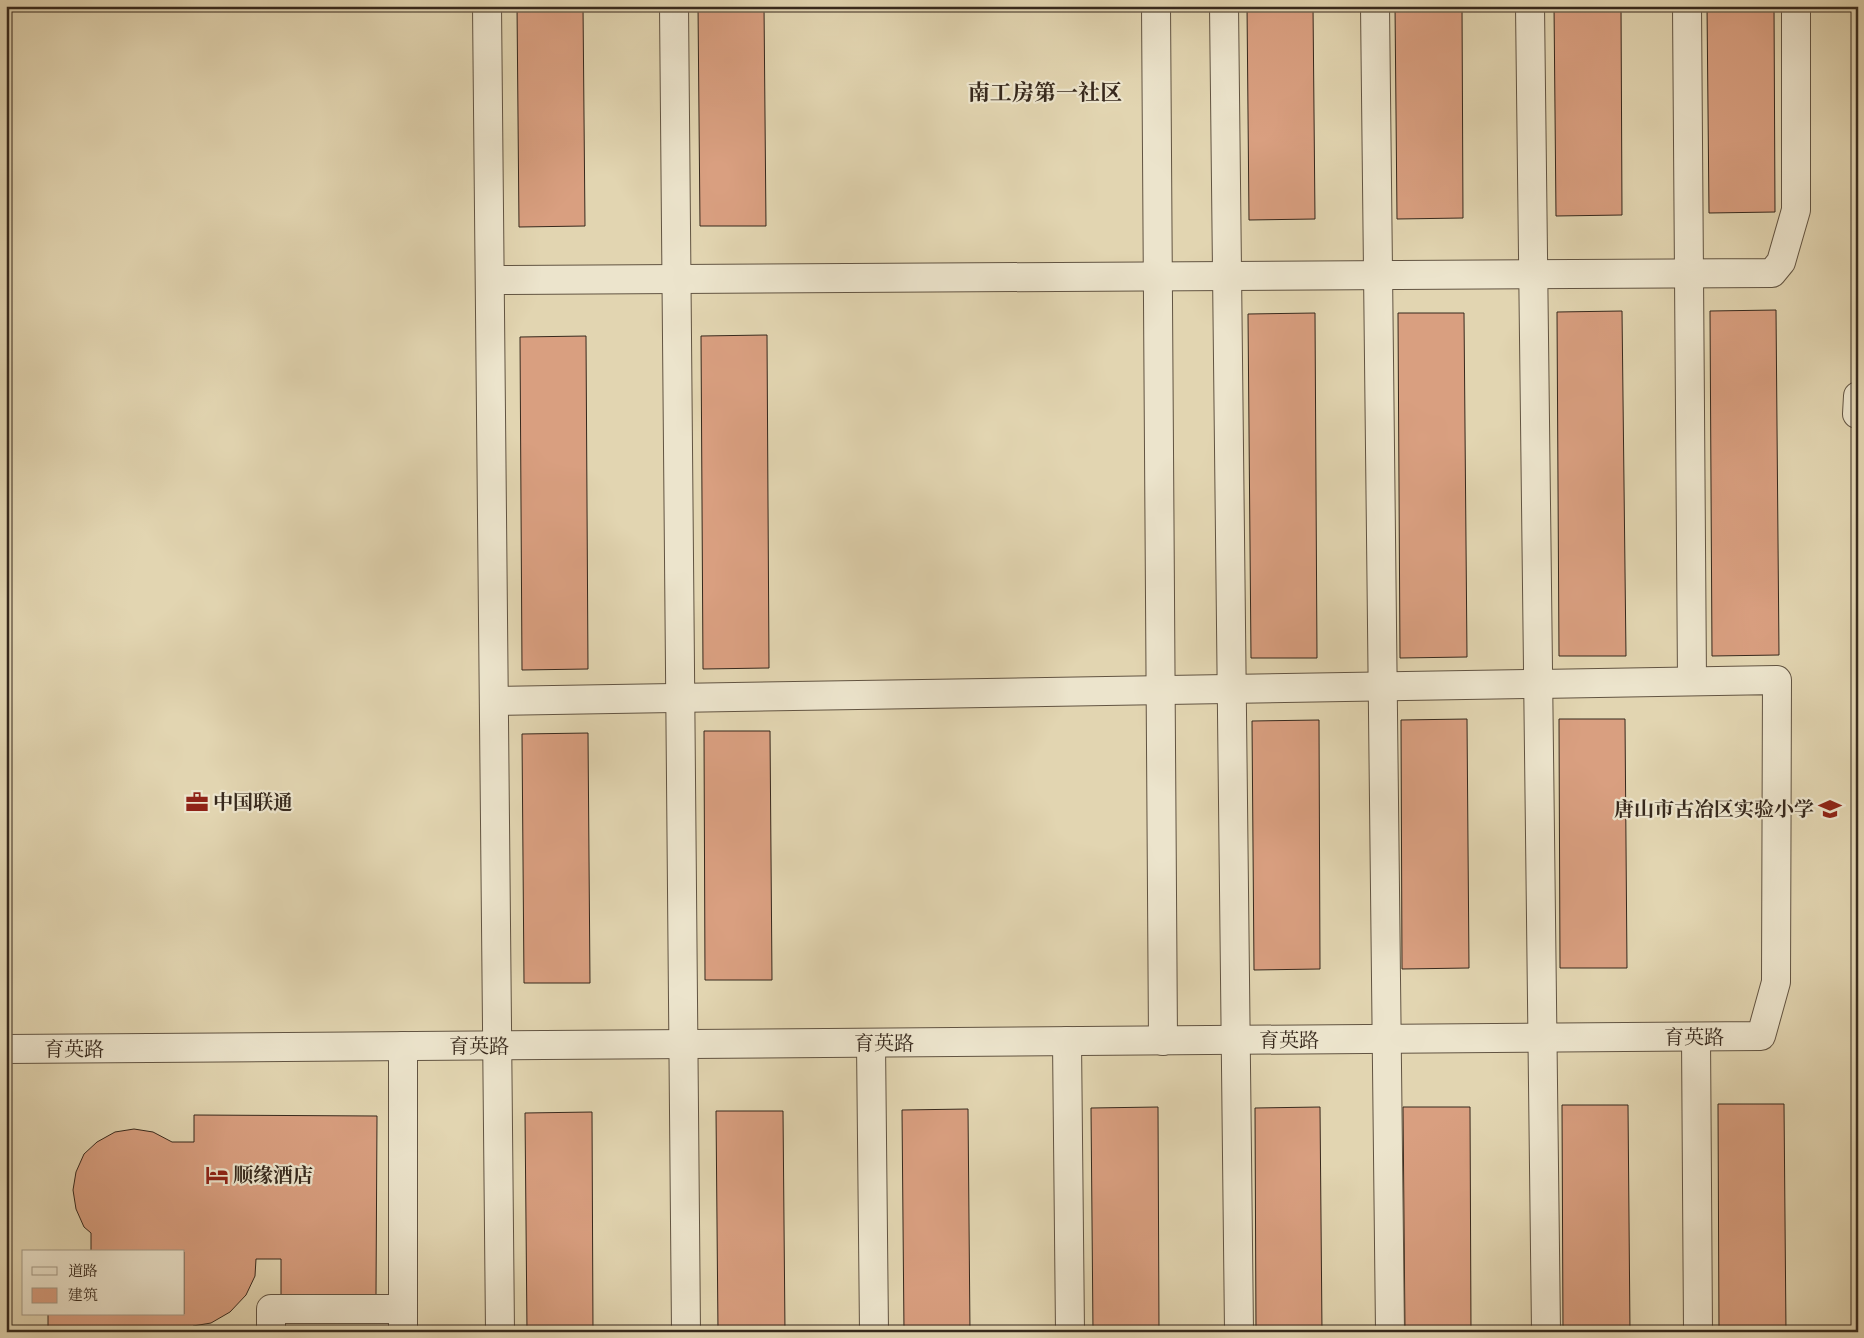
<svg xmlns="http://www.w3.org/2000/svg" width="1864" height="1338" font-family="'IM FELL English','Noto Serif SC',serif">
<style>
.building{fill:#d99f80;stroke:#37291d}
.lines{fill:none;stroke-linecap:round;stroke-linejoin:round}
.minor-casing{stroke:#625442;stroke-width:30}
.minor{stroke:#ece4cc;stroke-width:28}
.labels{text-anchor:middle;stroke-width:4.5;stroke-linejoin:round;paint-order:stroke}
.poi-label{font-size:20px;font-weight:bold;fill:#37291d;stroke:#ece4cc;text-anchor:start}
.street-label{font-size:20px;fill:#37291d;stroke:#ece4cc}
.quarter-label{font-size:22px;font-weight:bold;fill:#37291d;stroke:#ece4cc}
</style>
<rect width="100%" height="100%" fill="#e2d5b1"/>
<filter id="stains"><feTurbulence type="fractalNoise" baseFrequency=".004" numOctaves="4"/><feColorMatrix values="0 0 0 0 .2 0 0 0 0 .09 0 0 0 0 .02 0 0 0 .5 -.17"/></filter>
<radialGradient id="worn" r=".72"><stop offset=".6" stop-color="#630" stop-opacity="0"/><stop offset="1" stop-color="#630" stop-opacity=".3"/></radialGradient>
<g class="building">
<path d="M 517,6 L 583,6 L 585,226 L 519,227 Z"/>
<path d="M 698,6 L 764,6 L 766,226 L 700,226 Z"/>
<path d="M 1247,6 L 1313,6 L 1315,219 L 1249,220 Z"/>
<path d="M 1395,6 L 1462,6 L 1463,218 L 1397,219 Z"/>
<path d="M 1554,6 L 1621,6 L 1622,215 L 1556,216 Z"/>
<path d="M 1707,6 L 1774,6 L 1775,212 L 1709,213 Z"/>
<path d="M 1776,310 L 1779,655 L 1712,656 L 1710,311 Z"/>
<path d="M 1622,311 L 1626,656 L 1559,656 L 1557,312 Z"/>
<path d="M 1315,313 L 1317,658 L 1251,658 L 1248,314 Z"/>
<path d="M 1398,313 L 1464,313 L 1467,657 L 1400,658 Z"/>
<path d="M 767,335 L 769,668 L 703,669 L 701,336 Z"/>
<path d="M 586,336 L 588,669 L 522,670 L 520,337 Z"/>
<path d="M 1467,719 L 1469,968 L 1402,969 L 1401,720 Z"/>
<path d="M 1559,719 L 1625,719 L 1627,968 L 1560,968 Z"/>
<path d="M 1319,720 L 1320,969 L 1254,970 L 1252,721 Z"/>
<path d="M 704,731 L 770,731 L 772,980 L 705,980 Z"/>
<path d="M 588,733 L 590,983 L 524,983 L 522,734 Z"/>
<path d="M 1718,1104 L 1784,1104 L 1786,1332 L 1719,1332 Z"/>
<path d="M 1562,1105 L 1628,1105 L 1630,1332 L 1563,1332 Z"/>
<path d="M 1158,1107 L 1159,1332 L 1093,1332 L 1091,1108 Z"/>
<path d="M 1320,1107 L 1322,1332 L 1256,1332 L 1255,1108 Z"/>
<path d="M 1403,1107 L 1470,1107 L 1471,1332 L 1405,1332 Z"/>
<path d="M 968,1109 L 970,1332 L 904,1332 L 902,1110 Z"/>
<path d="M 716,1111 L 783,1111 L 785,1332 L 718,1332 Z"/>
<path d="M 592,1112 L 593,1332 L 527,1332 L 525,1113 Z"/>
<path d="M 194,1115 L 377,1116 L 376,1295 L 281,1295 L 281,1259 L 256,1259 L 255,1276 L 246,1295 L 230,1312 L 211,1323 L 193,1326 L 193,1332 L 48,1332 L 48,1314 L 184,1314 L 184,1252 L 91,1252 L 91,1233 L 84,1227 L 76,1209 L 73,1190 L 76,1172 L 84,1154 L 97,1142 L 115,1132 L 134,1129 L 153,1132 L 172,1142 L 194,1142 Z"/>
</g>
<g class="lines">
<defs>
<g id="minor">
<path d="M 487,6 L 500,1332"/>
<path d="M 674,6 L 686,1332"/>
<path d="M 1156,6 L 1163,1041"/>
<path d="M 1224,6 L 1239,1332"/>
<path d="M 1375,6 L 1390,1332"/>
<path d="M 1530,6 L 1546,1332"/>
<path d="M 1687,6 L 1692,680"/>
<path d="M 490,280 L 1772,273 L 1781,262 L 1796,210 L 1796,6"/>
<path d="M 1857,414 L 1858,396"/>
<path d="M 1696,1037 L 1698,1332"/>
<path d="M 1067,1041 L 1070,1332"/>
<path d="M 871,1043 L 874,1332"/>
<path d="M 403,1046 L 403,1332"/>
<path d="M 6,1049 L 1761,1036 L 1776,982 L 1777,680 L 494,701"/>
<path d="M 271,1332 L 271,1309 L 403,1309"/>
</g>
</defs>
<use href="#minor" class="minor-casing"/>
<use href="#minor" class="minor"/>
</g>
<defs>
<symbol id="office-bare" viewBox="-9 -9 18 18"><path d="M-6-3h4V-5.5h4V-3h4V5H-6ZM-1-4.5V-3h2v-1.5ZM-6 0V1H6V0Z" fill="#8f2418" stroke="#ece4cc" stroke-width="2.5" paint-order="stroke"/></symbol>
<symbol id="school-bare" viewBox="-9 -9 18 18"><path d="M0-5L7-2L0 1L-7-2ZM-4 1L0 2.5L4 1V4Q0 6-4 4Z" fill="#8f2418" stroke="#ece4cc" stroke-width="2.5" paint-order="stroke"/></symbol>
<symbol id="hotel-bare" viewBox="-9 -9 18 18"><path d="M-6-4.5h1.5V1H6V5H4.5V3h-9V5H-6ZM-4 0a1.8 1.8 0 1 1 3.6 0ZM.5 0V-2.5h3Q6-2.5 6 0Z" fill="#8f2418" stroke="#ece4cc" stroke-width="2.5" paint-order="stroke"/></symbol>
</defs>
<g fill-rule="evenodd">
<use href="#office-bare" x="181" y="786" width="32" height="32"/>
<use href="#school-bare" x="1814" y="793" width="32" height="32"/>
<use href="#hotel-bare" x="201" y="1159" width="32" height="32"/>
</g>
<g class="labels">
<g class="poi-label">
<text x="213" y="809">中国联通</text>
<text x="1814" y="816" text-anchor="end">唐山市古冶区实验小学</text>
<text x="233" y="1182">顺缘酒店</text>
</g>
<g class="street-label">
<text x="1694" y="1044">育英路</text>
<text x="1289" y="1047">育英路</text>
<text x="884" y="1050">育英路</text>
<text x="479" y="1053">育英路</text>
<text x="74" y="1056">育英路</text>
</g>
<g class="quarter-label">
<text x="1045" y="100">南工房第一社区</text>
</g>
</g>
<rect width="1864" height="1338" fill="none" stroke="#e2d5b1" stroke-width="25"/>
<rect x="8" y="8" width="1849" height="1323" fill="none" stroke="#37291d" stroke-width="2.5"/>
<rect x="12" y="12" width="1839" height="1313" fill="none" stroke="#37291d"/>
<rect x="22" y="1250" width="162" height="65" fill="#ece4cc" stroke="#a49986"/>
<rect x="32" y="1267" width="25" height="8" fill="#ece4cc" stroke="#a49986"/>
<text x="68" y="1276" font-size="15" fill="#37291d">道路</text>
<rect x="32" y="1288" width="25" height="15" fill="#d99f80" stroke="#a49986"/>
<text x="68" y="1300" font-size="15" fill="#37291d">建筑</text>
<rect width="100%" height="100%" filter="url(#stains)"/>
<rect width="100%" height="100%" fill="url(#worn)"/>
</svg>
